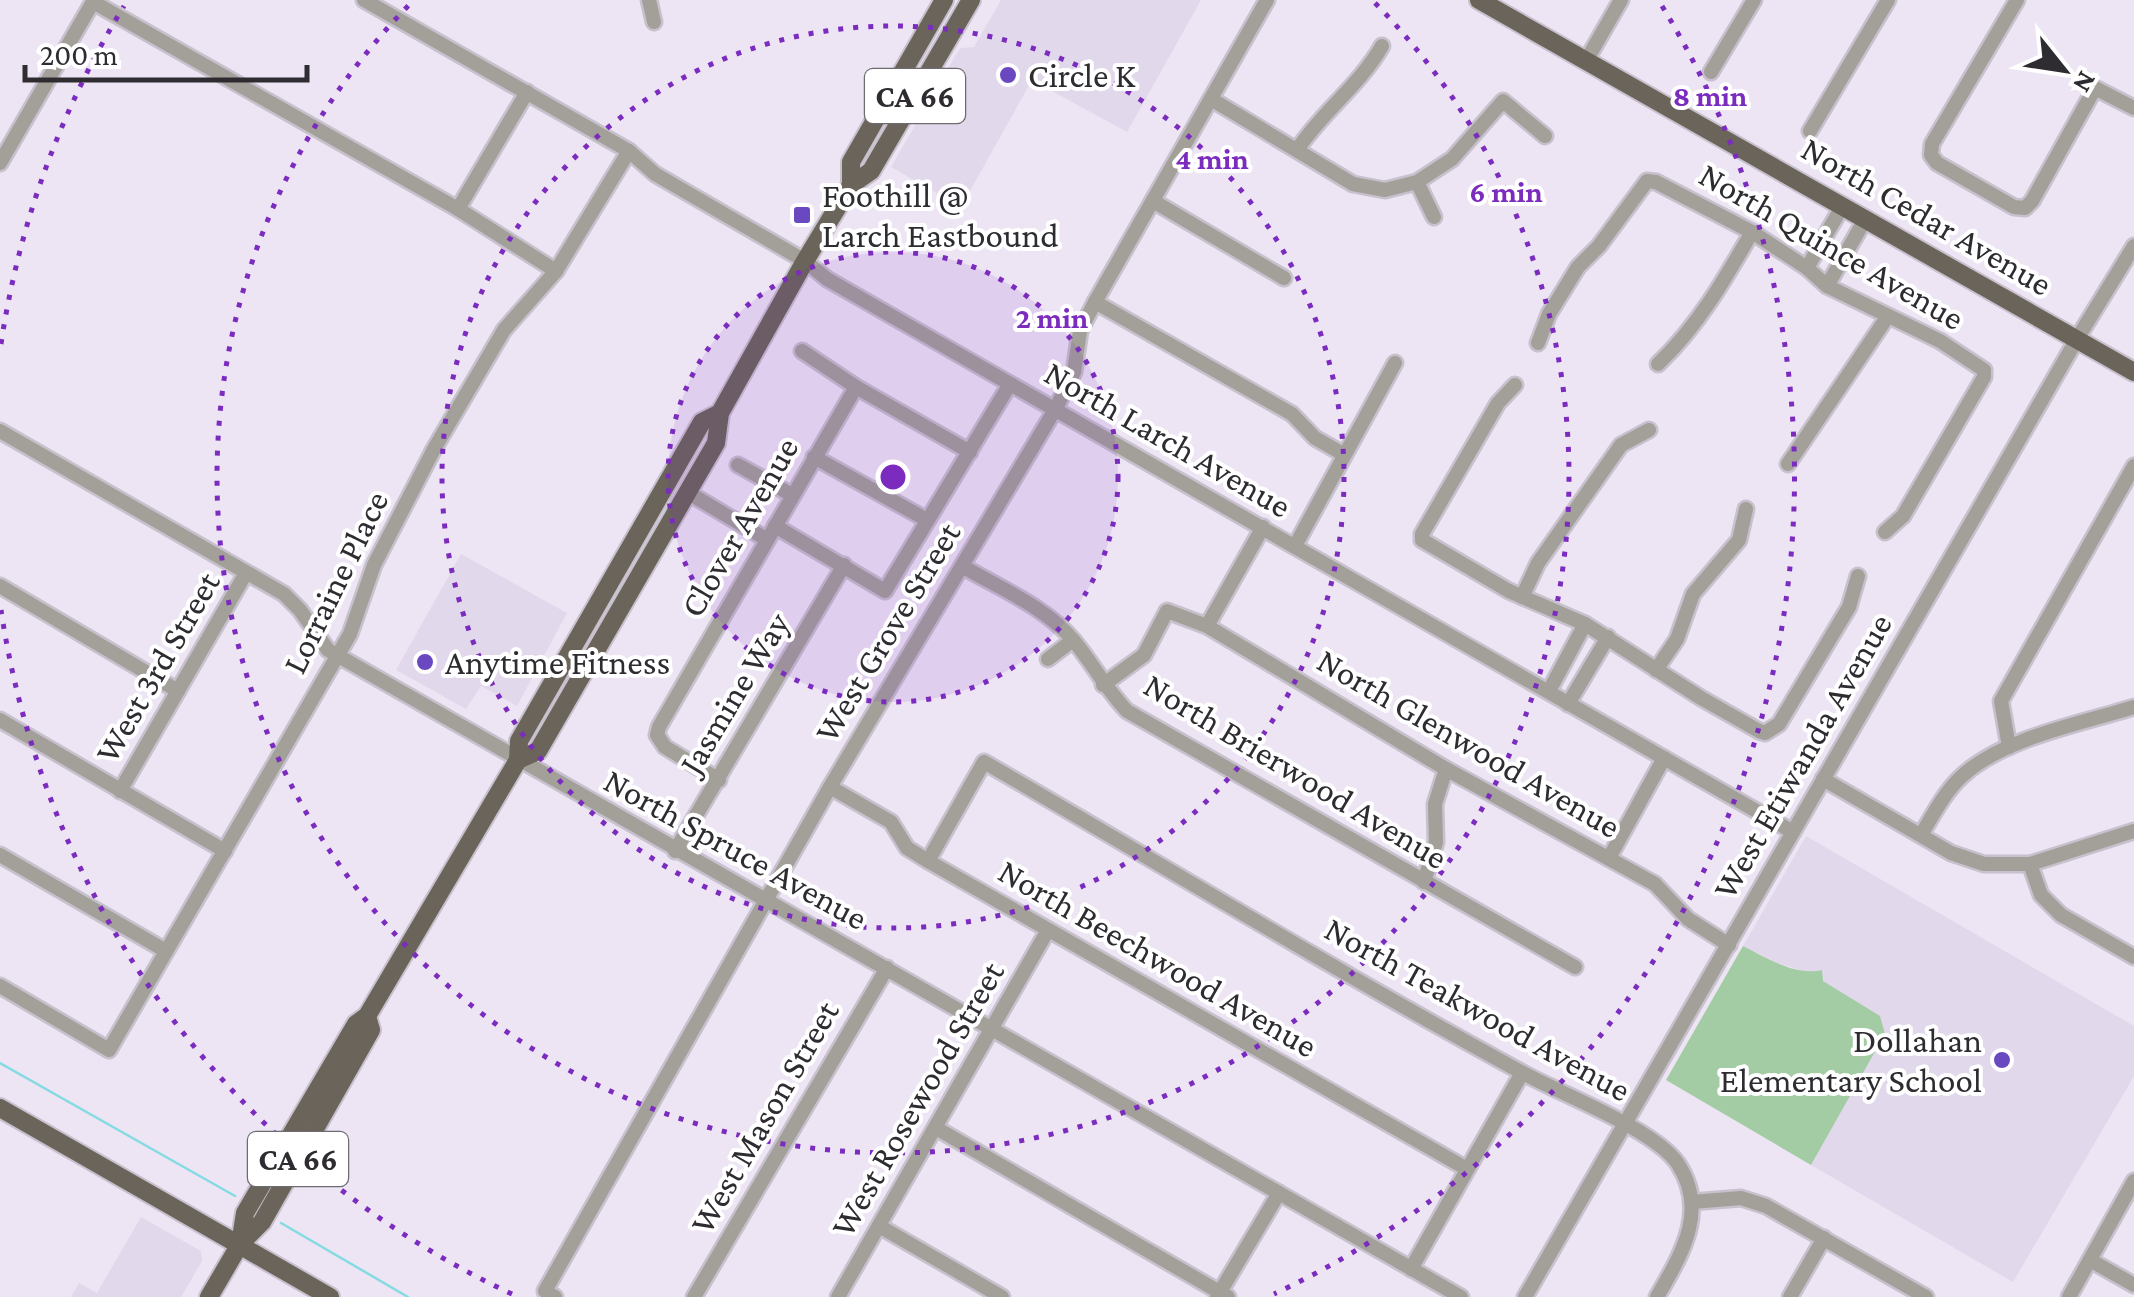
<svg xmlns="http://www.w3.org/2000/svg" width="2134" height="1297" font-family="'Crimson Pro',serif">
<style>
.built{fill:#e2d8ec}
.green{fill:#a3cca5}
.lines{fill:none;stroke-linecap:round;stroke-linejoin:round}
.stream{stroke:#86dae2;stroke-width:2.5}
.minor-casing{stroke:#c7c0cd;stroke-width:19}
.major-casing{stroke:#c7c0cd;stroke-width:22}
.minor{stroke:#a3a09a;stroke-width:14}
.major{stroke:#6a645a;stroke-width:18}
.ring{fill:none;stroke:#7b2cbf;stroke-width:5;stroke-dasharray:5 10}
.poi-dot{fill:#6948c0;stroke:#fff;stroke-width:4}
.labels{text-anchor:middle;stroke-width:8;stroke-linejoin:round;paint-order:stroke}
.shield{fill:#fff;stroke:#6d6b6f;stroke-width:2.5}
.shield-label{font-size:32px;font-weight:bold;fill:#2e2c31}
.poi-label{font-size:35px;fill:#2e2c31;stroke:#fff;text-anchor:start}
.street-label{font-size:35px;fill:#2e2c31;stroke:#fff}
.centre{fill:#7b2cbf;stroke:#fff;stroke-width:5}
.ring-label{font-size:30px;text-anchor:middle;font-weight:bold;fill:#7b2cbf;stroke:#fff;stroke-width:8;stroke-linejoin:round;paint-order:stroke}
</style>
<rect width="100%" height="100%" fill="#ede5f4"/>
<g class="built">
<path d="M 1001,0 L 1201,0 L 1127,132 L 1032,80 L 961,207 L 891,167 L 957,53 L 961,48 L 974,47 Z"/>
<path d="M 461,554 L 567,613 L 517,706 L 481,686 L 466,709 L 396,670 Z"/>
<path d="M 1806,836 L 2134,1026 L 2134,1076 L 2013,1282 L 1811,1165 L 1885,1034 L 1823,981 L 1821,970 L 1809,973 L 1777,963 L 1743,946 Z"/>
<path d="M 141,1217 L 201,1251 L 202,1261 L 181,1297 L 71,1297 L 79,1283 L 97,1293 Z"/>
</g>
<path class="green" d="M 1743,946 C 1767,958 1794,976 1822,970 L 1823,981 L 1880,1016 L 1885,1034 L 1811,1165 L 1666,1080 Z"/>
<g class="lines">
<g class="stream">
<path d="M 0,1063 L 235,1196"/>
<path d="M 281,1223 L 408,1297"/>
</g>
<defs>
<g id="minor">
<path d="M 364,0 L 629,151 L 655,174 L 805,261 L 827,279 L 1793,832"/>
<path d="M 649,0 L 654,22"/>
<path d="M 2017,0 L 1932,144 L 1931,155 L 1937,163 L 2014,207 L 2025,208 L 2032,201 L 2095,88 L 2134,108"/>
<path d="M 93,2 L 458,209 L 556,271"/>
<path d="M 1586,61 L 1621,0"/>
<path d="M 1711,72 L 1754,0"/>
<path d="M 1211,99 L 1353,184 L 1385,190 L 1417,182 L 1452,159 L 1503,101 L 1545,136"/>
<path d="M 1810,131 L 1888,0"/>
<path d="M 1297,150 C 1322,112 1359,86 1382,46"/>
<path d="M 0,163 L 94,0"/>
<path d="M 1417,182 L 1434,217"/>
<path d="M 1153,201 L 1284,278"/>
<path d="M 458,209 L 527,92"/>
<path d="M 1807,268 L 1843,205"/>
<path d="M 1827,286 L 1866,218"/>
<path d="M 1095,302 L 1292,414 L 1315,438 L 1343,454"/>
<path d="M 1538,343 L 1549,314 L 1578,267 L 1599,246 L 1647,181 L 1656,182 L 1752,232 L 1807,268 L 1827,286 L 1940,341 L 1984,370 L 1984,377 L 1903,516 L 1885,532"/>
<path d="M 802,351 L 856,387 L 970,452"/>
<path d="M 1658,364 C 1698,326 1725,279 1752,232"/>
<path d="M 1515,385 L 1498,403 L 1422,534 L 1422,540 L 1509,591 L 1585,624 L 1701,698 L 1759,731 L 1765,733 L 1779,724 L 1849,607 L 1858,576"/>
<path d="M 0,431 L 284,594 L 300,610 L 328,650 C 705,867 1083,1082 1461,1297"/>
<path d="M 814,457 L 927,520"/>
<path d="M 1788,464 L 1888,316"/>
<path d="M 738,465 L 792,495"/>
<path d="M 687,492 L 766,539"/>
<path d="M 775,526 L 885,591 L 1010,384"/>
<path d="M 1295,546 L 1395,363"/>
<path d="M 962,566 C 999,588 1046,607 1074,641 C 1093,664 1106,689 1127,711 L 1575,967"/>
<path d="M 0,586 L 178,691"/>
<path d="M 1522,597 L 1538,563 L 1621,445 L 1649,430"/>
<path d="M 1207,626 L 1263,527"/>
<path d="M 1048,659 L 1073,640"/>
<path d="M 1656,670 L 1677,639 L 1693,594 L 1739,540 L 1746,509"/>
<path d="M 1103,685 L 1144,655 L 1167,611 L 1207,626 L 1446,769 L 1655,884 L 1688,919 L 1729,945"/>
<path d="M 1549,691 L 1585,624"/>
<path d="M 1568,704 L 1608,637"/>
<path d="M 0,720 L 225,851"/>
<path d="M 2009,747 L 2001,701 L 2134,466"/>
<path d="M 1823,779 L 1951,853 L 1984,864 L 2030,864 L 2041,895 L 2061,915 L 2134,957"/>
<path d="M 719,780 L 665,747 L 657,735 L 659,727 L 856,387"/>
<path d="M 830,787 L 891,822 L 907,848 L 928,861 L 1467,1169"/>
<path d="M 120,791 L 246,573"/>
<path d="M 1921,835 C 1933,815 1944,793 1961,777 C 2002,738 2080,724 2134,707"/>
<path d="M 675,851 L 844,565"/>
<path d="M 0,855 L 166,951"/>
<path d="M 1609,858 L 1664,758"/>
<path d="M 928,861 L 984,762 C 1164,866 1341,974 1523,1073 C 1561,1094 1656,1130 1678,1164 C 1709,1211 1681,1255 1657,1297"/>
<path d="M 2030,864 L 2134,831"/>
<path d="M 1424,882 L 1436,842 L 1435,804 L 1446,769"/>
<path d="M 0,986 L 109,1050 L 350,634 L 374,565 L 434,449 L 504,330 L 556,271 L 629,151"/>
<path d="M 936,1128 L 1228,1297"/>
<path d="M 1692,1202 L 1741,1198 L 1766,1206 L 1926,1297"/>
<path d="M 879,1226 L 1002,1297"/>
<path d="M 2090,1260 L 2134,1285"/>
<path d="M 1411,1269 L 1522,1073"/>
<path d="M 555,1297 L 545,1291 L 830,787 L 1056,408 L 1074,372 L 1080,331 L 1095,302 L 1267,0"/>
<path d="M 694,1297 L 887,968"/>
<path d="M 838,1297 L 1048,930"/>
<path d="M 1217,1297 L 1279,1193"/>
<path d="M 1525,1297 L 2077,339 L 2134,246"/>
<path d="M 1790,1297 L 1824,1238"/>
<path d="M 2069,1297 L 2134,1181"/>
</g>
<g id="major">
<path d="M 1479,0 L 2134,372"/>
<path d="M 851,185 L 851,162 L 944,0"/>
<path d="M 518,760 L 538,751 L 716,443 L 720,413 L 805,261 L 851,185 L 871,171 L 971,0"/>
<path d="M 0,1108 L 330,1297"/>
<path d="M 240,1244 L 245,1213 L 356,1024 L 367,1016 L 518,760 L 519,741 L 702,422 L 720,413"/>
<path d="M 209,1297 L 240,1244 L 262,1222 L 371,1030 L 367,1016"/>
</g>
</defs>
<use href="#minor" class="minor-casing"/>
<use href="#major" class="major-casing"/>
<use href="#minor" class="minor"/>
<use href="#major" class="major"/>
</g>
<circle cx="893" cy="477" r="225" fill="#7b2cbf" fill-opacity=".12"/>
<g class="ring">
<circle cx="893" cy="477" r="225"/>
<circle cx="893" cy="477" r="451"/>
<path d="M1375 3A676 676 0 1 1 411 3"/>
<path d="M512 1294A902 902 0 0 1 1 610M1 344A902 902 0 0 1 124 6M1662 6A902 902 0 0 1 1274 1294"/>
</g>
<g class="poi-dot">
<circle cx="1008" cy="75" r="10"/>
<rect x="792" y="205" width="20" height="20" rx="5"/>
<circle cx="425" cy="662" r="10"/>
<circle cx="2002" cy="1060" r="10"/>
</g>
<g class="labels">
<g class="shield">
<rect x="865" y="69" width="100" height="54" rx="8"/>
<rect x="248" y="1132" width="100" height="54" rx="8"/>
</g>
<g class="shield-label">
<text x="915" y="107">CA 66</text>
<text x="298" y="1170">CA 66</text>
</g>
<g class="poi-label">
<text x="1028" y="87">Circle K</text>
<text x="822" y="207">Foothill @<tspan x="822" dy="40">Larch Eastbound</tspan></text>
<text x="445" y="674">Anytime Fitness</text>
<text x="1982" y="1052" text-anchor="end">Dollahan<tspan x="1982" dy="40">Elementary School</tspan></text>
</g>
<g class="street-label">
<text transform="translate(1927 216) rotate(30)" y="12">North Cedar Avenue</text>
<text transform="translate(1832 246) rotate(30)" y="12">North Quince Avenue</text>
<text transform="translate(1168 439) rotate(30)" y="12">North Larch Avenue</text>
<text transform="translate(739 527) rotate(-60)" y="12">Clover Avenue</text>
<text transform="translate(335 582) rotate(-64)" y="12">Lorraine Place</text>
<text transform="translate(887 632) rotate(-59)" y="12">West Grove Street</text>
<text transform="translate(157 667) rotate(-60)" y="12">West 3rd Street</text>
<text transform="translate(734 693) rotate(-59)" y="12">Jasmine Way</text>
<text transform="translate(1469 743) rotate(30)" y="12">North Glenwood Avenue</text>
<text transform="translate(1802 756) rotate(-60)" y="12">West Etiwanda Avenue</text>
<text transform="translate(1296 771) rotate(31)" y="12">North Brierwood Avenue</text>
<text transform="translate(736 849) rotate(29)" y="12">North Spruce Avenue</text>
<text transform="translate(1158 958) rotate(30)" y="12">North Beechwood Avenue</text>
<text transform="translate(1478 1009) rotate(29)" y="12">North Teakwood Avenue</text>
<text transform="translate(917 1099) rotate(-60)" y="12">West Rosewood Street</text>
<text transform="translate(764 1117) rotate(-60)" y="12">West Mason Street</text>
</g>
</g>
<circle cx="893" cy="477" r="15" class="centre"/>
<g class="ring-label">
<text x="1710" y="106">8 min</text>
<text x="1212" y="169">4 min</text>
<text x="1506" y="202">6 min</text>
<text x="1052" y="328">2 min</text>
</g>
<g transform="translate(2064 70) rotate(120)" stroke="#ffffff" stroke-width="8" paint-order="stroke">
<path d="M0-8L18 38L0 25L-18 38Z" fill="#2e2c31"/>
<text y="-15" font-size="28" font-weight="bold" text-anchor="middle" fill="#2e2c31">N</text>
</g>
<path d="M25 65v15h282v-15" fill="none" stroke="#2e2c31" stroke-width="5"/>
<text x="40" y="65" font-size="30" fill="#2e2c31" stroke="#ffffff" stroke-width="8" paint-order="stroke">200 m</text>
</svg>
